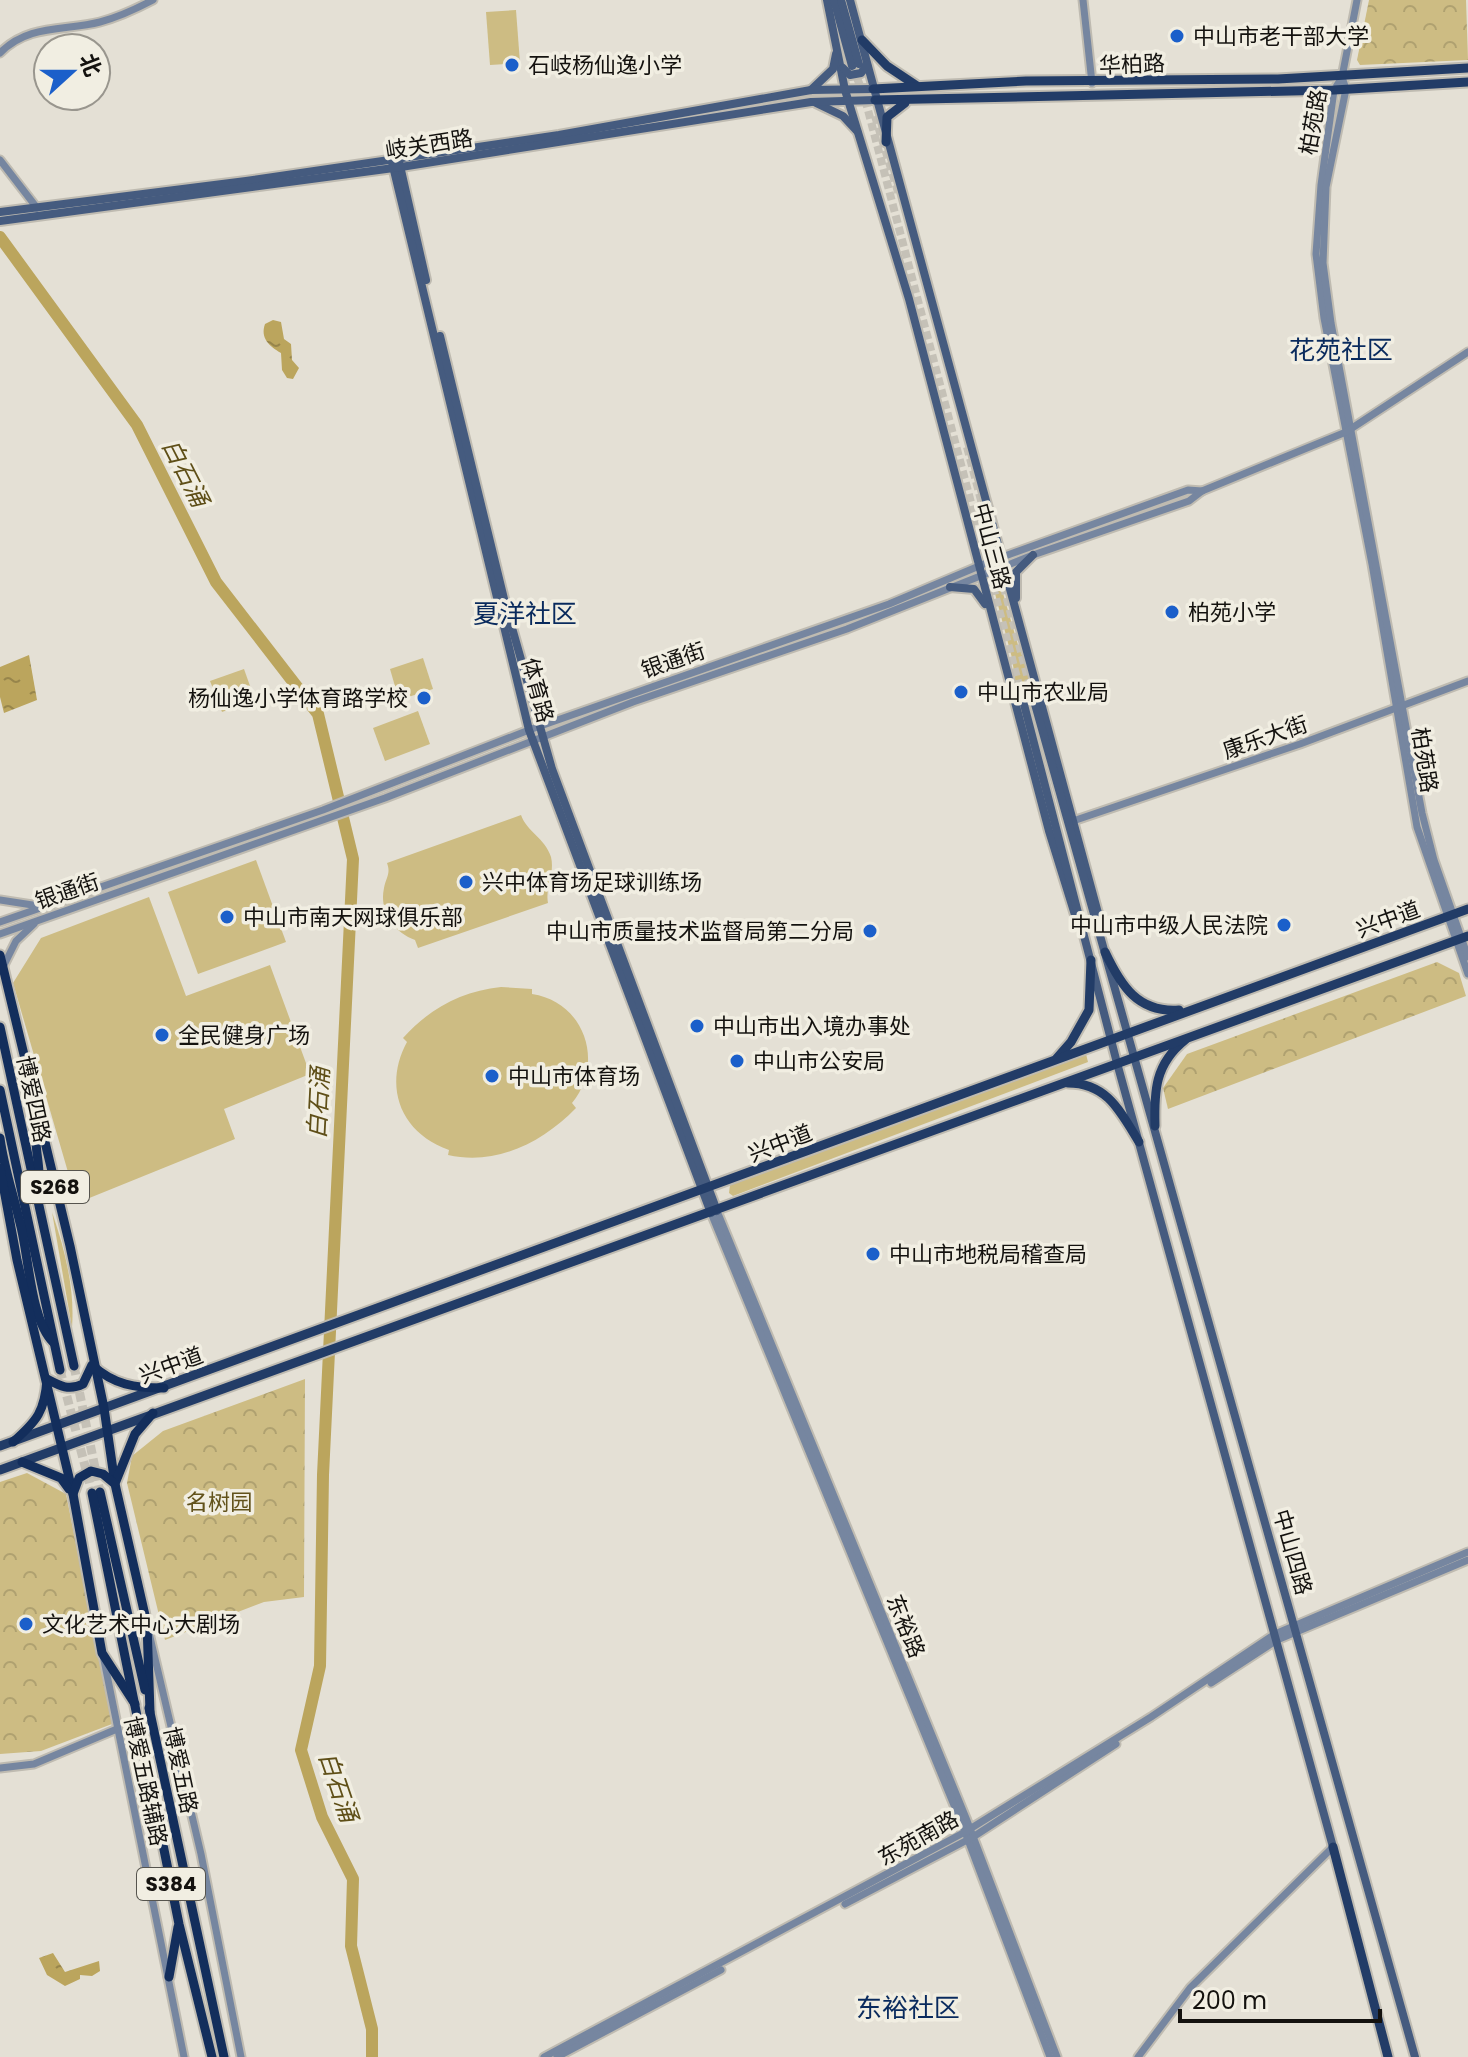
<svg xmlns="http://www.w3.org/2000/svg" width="1468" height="2057" font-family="Poppins,'Noto Sans SC',sans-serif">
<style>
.grass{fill:#cdbc83}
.park{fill:url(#park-crowns)}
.water{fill:url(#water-ripples)}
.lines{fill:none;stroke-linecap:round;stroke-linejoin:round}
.river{stroke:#bba55d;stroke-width:12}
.secondary-tunnel{stroke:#c5c1b7;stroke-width:8;stroke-dasharray:8 4;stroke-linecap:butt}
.trunk-tunnel{stroke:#c5c1b7;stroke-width:9;stroke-dasharray:9 4.5;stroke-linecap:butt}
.tertiary-casing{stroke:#bfbbb1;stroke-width:11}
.secondary-casing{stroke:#bfbbb1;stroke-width:12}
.primary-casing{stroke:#bfbbb1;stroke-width:13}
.trunk-casing{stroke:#bfbbb1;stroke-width:13}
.tertiary{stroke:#7686a0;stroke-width:7}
.secondary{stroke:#455b7f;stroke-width:8}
.primary{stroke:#223c67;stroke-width:9}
.trunk{stroke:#132e5c;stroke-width:9}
.poi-dot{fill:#1b5fca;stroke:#f1eee2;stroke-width:3}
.labels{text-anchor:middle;stroke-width:7;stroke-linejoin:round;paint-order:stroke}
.shield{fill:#f1eee2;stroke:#56544e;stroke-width:2}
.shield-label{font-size:20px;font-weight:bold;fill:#14120f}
.poi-label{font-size:22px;fill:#14120f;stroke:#f1eee2;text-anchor:start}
.street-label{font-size:22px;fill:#14120f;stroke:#f1eee2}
.park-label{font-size:22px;fill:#62521b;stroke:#f1eee2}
.water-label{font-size:24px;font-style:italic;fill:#5f4f18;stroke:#f1eee2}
.quarter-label{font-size:26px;fill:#092a5d;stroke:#f1eee2}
</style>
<defs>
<pattern id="park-crowns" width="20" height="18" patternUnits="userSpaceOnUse" patternTransform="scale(2)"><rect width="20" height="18" fill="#cdbc83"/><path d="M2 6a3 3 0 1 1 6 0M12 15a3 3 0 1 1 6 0" fill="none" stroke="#afa170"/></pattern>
<pattern id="water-ripples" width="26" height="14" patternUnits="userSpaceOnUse" patternTransform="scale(2)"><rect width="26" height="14" fill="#bba55d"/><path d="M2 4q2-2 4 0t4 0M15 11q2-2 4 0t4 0" fill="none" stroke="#97854b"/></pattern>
</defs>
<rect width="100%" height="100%" fill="#e4e0d5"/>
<g class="grass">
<path d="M 516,10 L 520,63 L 490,65 L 486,12 Z"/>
<path d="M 997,581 L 1000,583 L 1018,645 L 1035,688 L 1017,693 L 1012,658 L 993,586 Z"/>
<path d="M 423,658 L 433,689 L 399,700 L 390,669 Z"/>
<path d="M 244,669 L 255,700 L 222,712 L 210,681 Z"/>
<path d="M 418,711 L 430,744 L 385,761 L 373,728 Z"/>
<path d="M 521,815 C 527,832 545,838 551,857 C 555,874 545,888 548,903 L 418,948 L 415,940 C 393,932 379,911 384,888 C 386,877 391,874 387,863 Z"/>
<path d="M 256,860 L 286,942 L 198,974 L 168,892 Z"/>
<path d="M 149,897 L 186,996 L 270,965 L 310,1074 L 224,1109 L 235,1139 L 77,1203 L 13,983 L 41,938 Z"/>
<path d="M 501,987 L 532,989 L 532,994 C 585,1002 605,1063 572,1103 L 576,1108 C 543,1142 497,1166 448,1155 L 449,1150 C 400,1133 383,1086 407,1042 L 403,1038 C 430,1008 462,991 501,987 Z"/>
<path d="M 1086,1054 L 1088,1062 L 733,1196 L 729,1193 L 730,1185 Z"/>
<path d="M 52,1212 C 65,1250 75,1289 72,1328 Z"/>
</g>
<g class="park">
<path d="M 1369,0 L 1466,0 L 1468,60 L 1360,65 L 1357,60 Z"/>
<path d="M 1437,962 L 1459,973 L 1466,996 L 1168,1109 L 1163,1088 L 1187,1054 Z"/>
<path d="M 305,1379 L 304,1597 L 264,1602 L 165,1640 L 127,1483 L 132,1456 L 163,1431 Z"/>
<path d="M 27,1473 L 66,1494 L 112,1724 L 41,1751 L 0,1754 L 0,1482 Z"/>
</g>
<g class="water">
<path d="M 273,320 L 281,322 L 284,339 L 291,344 L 292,360 L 299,368 L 293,379 L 287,378 L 282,370 L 281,353 C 269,346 260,338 265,324 Z"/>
<path d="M 29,655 L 37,700 L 4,713 L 0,697 L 0,667 Z"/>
<path d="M 53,1953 L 65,1972 L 99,1961 L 100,1971 L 92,1976 L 80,1975 L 80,1979 L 65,1986 L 47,1975 L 39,1958 Z"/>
</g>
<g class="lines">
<path class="river" d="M 0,237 L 137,425 L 216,582 L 318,714 L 353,859 L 323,1475 L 320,1666 L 301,1750 L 322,1817 L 353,1879 L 351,1946 L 372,2029 L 372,2057"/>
<g class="secondary-tunnel">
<path d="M 852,66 L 864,95 L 1021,693"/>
<path d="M 875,116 L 899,195"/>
<path d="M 967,447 L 1031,690"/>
</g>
<g class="trunk-tunnel">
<path d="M 74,1366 L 100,1492"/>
<path d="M 60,1370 L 92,1493"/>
</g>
<defs>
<g id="tertiary">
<path d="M 1083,0 L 1092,83"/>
<path d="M 1357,0 L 1342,77 L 1334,90 L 1321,185 L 1316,254 L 1324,318 L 1372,564 L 1417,827 L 1468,974"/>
<path d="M 0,53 C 28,24 65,31 100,22 C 119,17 136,9 153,0"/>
<path d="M 1342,77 L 1346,89 L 1326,187 L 1323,263 L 1331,323 L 1422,813 L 1434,860 L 1468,957"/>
<path d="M 0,160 L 37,208"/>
<path d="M 1073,821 L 1300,744 L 1468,681"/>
<path d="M 0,900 L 39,906"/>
<path d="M 0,922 L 323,810 L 529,730 L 889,604 L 991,561 L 1188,490 L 1202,491"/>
<path d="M 0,934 L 385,798 L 633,702 L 847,629 L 1033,555 L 1189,501 L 1202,491 L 1346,432 L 1468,352"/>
<path d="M 3,967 L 16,941 L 34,924"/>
<path d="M 717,1211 L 966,1818 L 1057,2057"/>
<path d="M 711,1213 L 965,1832 L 1050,2057"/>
<path d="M 149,1633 L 201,1854 L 241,2057"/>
<path d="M 103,1655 L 184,2057"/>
<path d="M 1211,1683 L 1277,1640 L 1468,1560"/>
<path d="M 0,1768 L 34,1764 L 117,1729"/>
<path d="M 845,1904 L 973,1837 L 1116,1744"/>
<path d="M 544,2057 L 965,1832 L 1151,1717 L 1275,1634 L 1468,1552"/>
<path d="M 557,2057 L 721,1970"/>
<path d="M 1138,2057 L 1190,1988 L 1333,1847"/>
</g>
<g id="secondary">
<path d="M 827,0 L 845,90 L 909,299 L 1049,831 L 1076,918"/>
<path d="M 834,0 L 852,66"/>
<path d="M 841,0 L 859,64"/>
<path d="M 850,0 L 1101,924"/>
<path d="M 843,68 L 850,75 L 861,73 L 867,65"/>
<path d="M 811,90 L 833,69 L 836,54"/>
<path d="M 816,103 L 843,116 L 857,131"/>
<path d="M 398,157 L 426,280"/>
<path d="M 391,158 L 529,730 L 711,1213"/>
<path d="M 0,212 L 246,181 L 559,135 L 811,90 L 873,89"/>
<path d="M 0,221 L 401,167 L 811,102 L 875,100"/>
<path d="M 440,336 L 505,603 L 552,769 L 717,1211"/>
<path d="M 950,587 L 974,589 L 985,604"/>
<path d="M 1016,598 L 1016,572 L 1033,555"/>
<path d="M 1031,690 L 1415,2057"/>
<path d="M 1021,693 L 1117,1063 L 1333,1847"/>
</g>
<g id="primary">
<path d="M 862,40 L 887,66 L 917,86"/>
<path d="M 873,89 L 1026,81 L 1278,79 L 1468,68"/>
<path d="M 875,100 L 1334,90 L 1468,82"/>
<path d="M 886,142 L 887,117 L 905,103"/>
<path d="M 1105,952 C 1121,986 1138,1013 1179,1010"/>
<path d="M 1057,1058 L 1071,1042 L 1089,1010 L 1091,960"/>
<path d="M 1068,1083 C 1107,1083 1120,1111 1139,1142"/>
<path d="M 1155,1126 C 1154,1091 1155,1064 1185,1040"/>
<path d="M 0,1446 L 1468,909"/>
<path d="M 0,1470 L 1468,936"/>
<path d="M 1333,1847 L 1388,2057"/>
</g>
<g id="trunk">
<path d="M 0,955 L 70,1246 L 104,1408 L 115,1484 L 147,1624 L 150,1712"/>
<path d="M 0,1027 L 74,1366"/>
<path d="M 0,1090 L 60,1370"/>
<path d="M 0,1138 C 4,1168 13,1193 20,1223 C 29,1255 30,1319 53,1342"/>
<path d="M 0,1168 L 17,1260 L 73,1494 L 102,1653 L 135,1704"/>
<path d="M 37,1192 C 44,1165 30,1147 39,1116"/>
<path d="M 13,1442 C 37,1421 45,1411 47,1379 C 60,1386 69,1391 83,1384 L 92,1365 C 114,1385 135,1388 164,1388"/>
<path d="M 22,1462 L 61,1478 L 69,1489"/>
<path d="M 116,1481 L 135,1434 L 153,1413"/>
<path d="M 100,1492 L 145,1690"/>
<path d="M 92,1493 L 179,1924 L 212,2057"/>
<path d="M 73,1494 L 79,1478 L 91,1471 L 103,1474 L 115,1484"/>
<path d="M 149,1708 L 224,2057"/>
<path d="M 169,1977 L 178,1927"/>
</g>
</defs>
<use href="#tertiary" class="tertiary-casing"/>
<use href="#secondary" class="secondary-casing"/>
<use href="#primary" class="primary-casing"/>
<use href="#trunk" class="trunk-casing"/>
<use href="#tertiary" class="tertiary"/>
<use href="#secondary" class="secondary"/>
<use href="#primary" class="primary"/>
<use href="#trunk" class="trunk"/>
</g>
<g class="poi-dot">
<circle cx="1177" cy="36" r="8"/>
<circle cx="512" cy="65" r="8"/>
<circle cx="1172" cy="612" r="8"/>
<circle cx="961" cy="692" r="8"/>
<circle cx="424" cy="698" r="8"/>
<circle cx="466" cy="882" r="8"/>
<circle cx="227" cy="917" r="8"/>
<circle cx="1284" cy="925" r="8"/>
<circle cx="870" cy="931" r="8"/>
<circle cx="697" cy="1026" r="8"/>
<circle cx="162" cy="1035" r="8"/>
<circle cx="737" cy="1061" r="8"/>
<circle cx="492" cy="1076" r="8"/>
<circle cx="873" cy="1254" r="8"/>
<circle cx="26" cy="1624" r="8"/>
</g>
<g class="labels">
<g class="shield">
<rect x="21" y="1171" width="68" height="32" rx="6"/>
<rect x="137" y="1868" width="68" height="32" rx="6"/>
</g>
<g class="shield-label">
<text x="55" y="1194">S268</text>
<text x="171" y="1891">S384</text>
</g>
<g class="poi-label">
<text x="1193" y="44">中山市老干部大学</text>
<text x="528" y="73">石岐杨仙逸小学</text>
<text x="1188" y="620">柏苑小学</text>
<text x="977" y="700">中山市农业局</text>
<text x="408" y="706" text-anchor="end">杨仙逸小学体育路学校</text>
<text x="482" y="890">兴中体育场足球训练场</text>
<text x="243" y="925">中山市南天网球俱乐部</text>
<text x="1268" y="933" text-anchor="end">中山市中级人民法院</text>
<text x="854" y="939" text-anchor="end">中山市质量技术监督局第二分局</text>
<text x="713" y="1034">中山市出入境办事处</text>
<text x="178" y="1043">全民健身广场</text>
<text x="753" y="1069">中山市公安局</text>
<text x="508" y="1084">中山市体育场</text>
<text x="889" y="1262">中山市地税局稽查局</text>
<text x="42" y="1632">文化艺术中心大剧场</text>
</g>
<g class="street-label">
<text transform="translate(1132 64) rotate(-2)" y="8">华柏路</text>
<text transform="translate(1313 122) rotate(-80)" y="8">柏苑路</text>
<text transform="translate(429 144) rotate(-9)" y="8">岐关西路</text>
<text transform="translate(992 546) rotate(75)" y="8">中山三路</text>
<text transform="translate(673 660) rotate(-19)" y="8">银通街</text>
<text transform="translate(538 690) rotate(75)" y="8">体育路</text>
<text transform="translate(1265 737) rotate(-19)" y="8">康乐大街</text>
<text transform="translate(1425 760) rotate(81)" y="8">柏苑路</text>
<text transform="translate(67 891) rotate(-19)" y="8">银通街</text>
<text transform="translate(1388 919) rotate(-20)" y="8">兴中道</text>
<text transform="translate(34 1099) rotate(78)" y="8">博爱四路</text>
<text transform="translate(780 1143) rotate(-21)" y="8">兴中道</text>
<text transform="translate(171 1365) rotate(-20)" y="8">兴中道</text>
<text transform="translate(1293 1552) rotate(74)" y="8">中山四路</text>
<text transform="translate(906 1626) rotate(68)" y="8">东裕路</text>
<text transform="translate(181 1770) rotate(78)" y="8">博爱五路</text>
<text transform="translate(146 1781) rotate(78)" y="8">博爱五路辅路</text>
<text transform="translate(918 1838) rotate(-29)" y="8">东苑南路</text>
</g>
<g class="park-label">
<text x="219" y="1510">名树园</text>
</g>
<g class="water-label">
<text transform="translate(185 473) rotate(63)" y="8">白石涌</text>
<text transform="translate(319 1103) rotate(-87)" y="8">白石涌</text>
<text transform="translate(338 1787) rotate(71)" y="8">白石涌</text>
</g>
<g class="quarter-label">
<text x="1341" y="359">花苑社区</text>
<text x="525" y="623">夏洋社区</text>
<text x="908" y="2017">东裕社区</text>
</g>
</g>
<g transform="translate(72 72) rotate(69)"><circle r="38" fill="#f1eee2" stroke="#99968e" stroke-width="2"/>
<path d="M0-6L14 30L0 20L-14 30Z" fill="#1b5fca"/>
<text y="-12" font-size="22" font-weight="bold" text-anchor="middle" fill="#14120f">北</text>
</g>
<path d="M1180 2009v12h200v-12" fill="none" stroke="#14120f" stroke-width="4"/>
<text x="1192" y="2009" font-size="24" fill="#14120f" stroke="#f1eee2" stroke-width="6" paint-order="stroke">200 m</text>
</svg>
